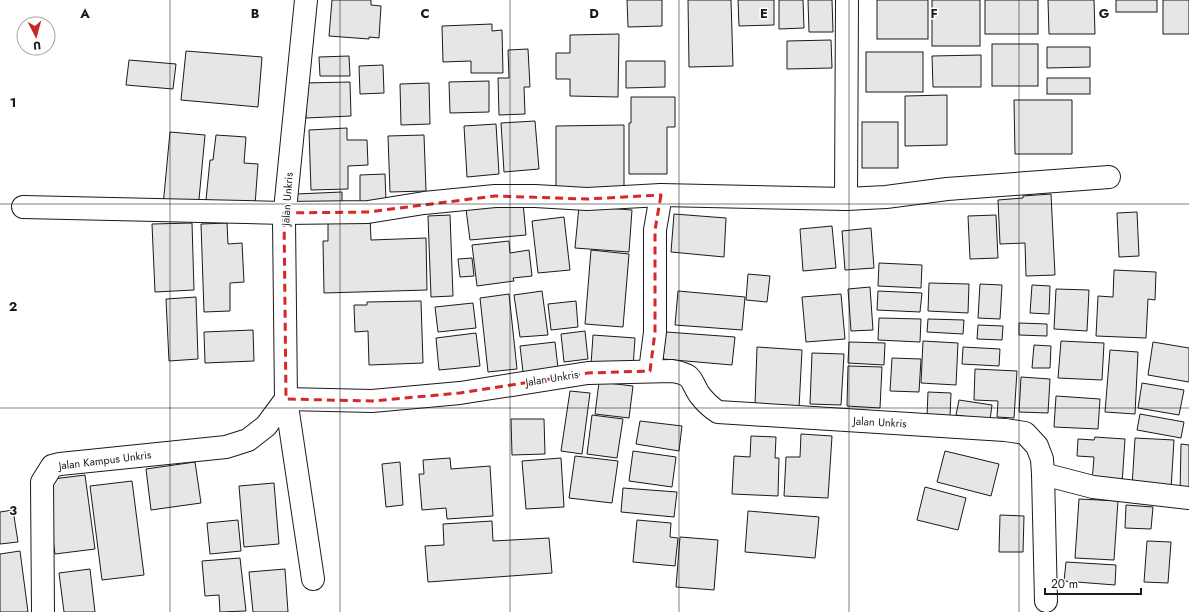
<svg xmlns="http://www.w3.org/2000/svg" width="1189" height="612" font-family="Jost,sans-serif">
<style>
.building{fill:#e6e6e6;stroke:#1a1a1a}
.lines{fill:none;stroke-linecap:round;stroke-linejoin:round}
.minor-casing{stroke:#1a1a1a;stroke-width:24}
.minor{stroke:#fff;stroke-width:22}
.marked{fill:none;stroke:#d62828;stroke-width:3;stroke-dasharray:8 5;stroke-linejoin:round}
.grid{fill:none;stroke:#1a1a1a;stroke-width:1;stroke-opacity:0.55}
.labels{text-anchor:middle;stroke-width:3;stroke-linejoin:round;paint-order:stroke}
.street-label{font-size:11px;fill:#1a1a1a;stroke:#fff}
.grid-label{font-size:13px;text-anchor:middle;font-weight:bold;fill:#1a1a1a;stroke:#fff;stroke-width:3;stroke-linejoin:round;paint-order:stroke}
</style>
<rect width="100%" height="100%" fill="#fff"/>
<g class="building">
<path d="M 332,0 L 371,0 L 371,5 L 381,6 L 379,38 L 369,37 L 369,39 L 329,36 Z"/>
<path d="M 627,0 L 662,0 L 662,26 L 628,27 Z"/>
<path d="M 688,0 L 731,0 L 733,66 L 689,67 Z"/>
<path d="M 738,0 L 774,0 L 774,25 L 739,26 Z"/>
<path d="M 779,0 L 803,0 L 804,28 L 779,29 Z"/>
<path d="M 808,0 L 832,0 L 833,32 L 809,32 Z"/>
<rect x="877" y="0" width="51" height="39"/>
<rect x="932" y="0" width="48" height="46"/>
<rect x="985" y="0" width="53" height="34"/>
<path d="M 1048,0 L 1094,0 L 1095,34 L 1049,34 Z"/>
<rect x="1116" y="0" width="41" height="12"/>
<rect x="1163" y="0" width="26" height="34"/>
<path d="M 492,24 L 492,31 L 502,30 L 503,73 L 471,73 L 471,61 L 443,62 L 442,26 Z"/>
<path d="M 619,34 L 618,97 L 570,96 L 570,79 L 556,79 L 556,53 L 570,53 L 570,35 Z"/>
<path d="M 831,40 L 832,68 L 787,69 L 787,41 Z"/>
<rect x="992" y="44" width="46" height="42"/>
<path d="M 1047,47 L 1090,47 L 1090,67 L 1047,68 Z"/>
<path d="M 528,49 L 530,87 L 524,87 L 525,114 L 499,115 L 498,78 L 509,78 L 508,50 Z"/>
<path d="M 186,51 L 262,57 L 258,107 L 181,100 Z"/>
<rect x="866" y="52" width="57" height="40"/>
<path d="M 981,55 L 981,87 L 933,87 L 932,56 Z"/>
<path d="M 349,56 L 350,76 L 320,76 L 319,57 Z"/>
<path d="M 129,60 L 176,64 L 173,89 L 126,85 Z"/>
<path d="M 626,61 L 665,61 L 665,87 L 626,88 Z"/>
<path d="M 383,65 L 384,93 L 360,94 L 359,66 Z"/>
<rect x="1047" y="78" width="43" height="16"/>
<path d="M 489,81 L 489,112 L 450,113 L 449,82 Z"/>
<path d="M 350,82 L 351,116 L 306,118 L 305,83 Z"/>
<path d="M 429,83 L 430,124 L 401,125 L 400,84 Z"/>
<path d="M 947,95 L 947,145 L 905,146 L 905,96 Z"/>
<path d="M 631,97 L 675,97 L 675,127 L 667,127 L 667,174 L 629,174 L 629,123 L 631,123 Z"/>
<path d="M 1014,100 L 1072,100 L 1072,154 L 1015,154 Z"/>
<path d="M 535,121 L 539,169 L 504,172 L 501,123 Z"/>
<rect x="862" y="122" width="36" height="46"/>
<path d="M 496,124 L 499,174 L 467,177 L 464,126 Z"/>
<path d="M 624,125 L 624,193 L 556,193 L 556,126 Z"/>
<path d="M 347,128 L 347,140 L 367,140 L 368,165 L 348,166 L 348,189 L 311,190 L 309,130 Z"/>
<path d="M 170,132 L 205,135 L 198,210 L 163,206 Z"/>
<path d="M 216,135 L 246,137 L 244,163 L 258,164 L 255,205 L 206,200 L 210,160 L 213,160 Z"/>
<path d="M 424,135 L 426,191 L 390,192 L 388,136 Z"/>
<path d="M 385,174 L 386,202 L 360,203 L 360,175 Z"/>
<path d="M 342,192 L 342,211 L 296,212 L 296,194 Z"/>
<path d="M 1051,194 L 1055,275 L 1026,276 L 1025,243 L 1000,244 L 998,200 L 1023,198 L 1023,196 Z"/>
<path d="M 523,203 L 526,235 L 470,240 L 466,209 Z"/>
<path d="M 579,206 L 632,210 L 629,252 L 575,248 Z"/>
<path d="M 1137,212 L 1139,256 L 1119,257 L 1117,213 Z"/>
<path d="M 674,214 L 726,218 L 724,257 L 671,252 Z"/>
<path d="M 450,215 L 453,296 L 431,297 L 428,216 Z"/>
<path d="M 996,215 L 998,258 L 970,259 L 968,216 Z"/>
<path d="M 370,217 L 371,240 L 426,238 L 427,290 L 324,293 L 323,241 L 328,241 L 328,218 Z"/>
<path d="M 564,217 L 570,270 L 538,273 L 532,221 Z"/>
<path d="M 192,223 L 194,290 L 155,292 L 152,224 Z"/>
<path d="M 227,223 L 228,244 L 242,243 L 244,282 L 230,283 L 230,311 L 204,312 L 201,224 Z"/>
<path d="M 832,226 L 836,268 L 803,271 L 800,229 Z"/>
<path d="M 871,228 L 874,268 L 845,270 L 842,231 Z"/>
<path d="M 509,241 L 510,253 L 529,250 L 532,276 L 513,278 L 514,281 L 477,286 L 472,245 Z"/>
<path d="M 591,250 L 629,254 L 623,327 L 585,324 Z"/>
<path d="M 472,258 L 474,276 L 460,277 L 458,259 Z"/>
<path d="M 879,263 L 922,265 L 921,288 L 878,286 Z"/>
<path d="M 1114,270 L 1156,272 L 1155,300 L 1148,299 L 1146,338 L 1096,336 L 1098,296 L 1113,297 Z"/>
<path d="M 748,274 L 770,276 L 767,302 L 746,300 Z"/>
<path d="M 929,283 L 969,284 L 968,313 L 928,311 Z"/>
<path d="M 980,284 L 1002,285 L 1000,319 L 978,318 Z"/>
<path d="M 1032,285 L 1050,286 L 1049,314 L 1030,313 Z"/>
<path d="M 870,287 L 873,330 L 851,331 L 848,289 Z"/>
<path d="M 1056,289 L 1089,290 L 1087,331 L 1054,329 Z"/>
<path d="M 542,291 L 548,335 L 520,337 L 514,295 Z"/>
<path d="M 678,291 L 745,297 L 742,330 L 675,325 Z"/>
<path d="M 878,291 L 922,293 L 920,312 L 877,310 Z"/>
<path d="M 509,294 L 517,369 L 488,372 L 480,298 Z"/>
<path d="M 841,294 L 845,339 L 806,342 L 802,297 Z"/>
<path d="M 196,297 L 198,359 L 169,361 L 166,299 Z"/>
<path d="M 421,301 L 423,363 L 369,365 L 368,331 L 355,332 L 354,305 L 367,305 L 367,302 Z"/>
<path d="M 576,301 L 578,327 L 551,330 L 548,304 Z"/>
<path d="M 473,303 L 476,328 L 438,332 L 435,307 Z"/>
<path d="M 879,318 L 921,319 L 920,342 L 878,340 Z"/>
<path d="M 928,319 L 964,320 L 963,334 L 927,332 Z"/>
<path d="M 1019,323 L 1047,324 L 1047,336 L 1019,335 Z"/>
<path d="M 978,325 L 1003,326 L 1002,340 L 977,339 Z"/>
<path d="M 253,330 L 254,361 L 205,363 L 204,332 Z"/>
<path d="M 585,331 L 588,359 L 564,362 L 561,334 Z"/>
<path d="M 666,332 L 735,337 L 732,365 L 663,359 Z"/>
<path d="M 476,333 L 480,366 L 439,370 L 436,338 Z"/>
<path d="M 593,335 L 635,338 L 633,368 L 591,365 Z"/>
<path d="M 923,341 L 958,343 L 956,385 L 921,383 Z"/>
<path d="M 1061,341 L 1104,343 L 1102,380 L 1058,378 Z"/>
<path d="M 555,342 L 558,368 L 523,372 L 520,346 Z"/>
<path d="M 849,342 L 885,343 L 884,365 L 848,363 Z"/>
<path d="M 1153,342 L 1189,348 L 1189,382 L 1148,375 Z"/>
<path d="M 1034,345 L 1051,346 L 1050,368 L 1032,368 Z"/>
<path d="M 757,347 L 802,350 L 799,408 L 755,405 Z"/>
<path d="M 963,347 L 1000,349 L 999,366 L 962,364 Z"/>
<path d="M 1110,350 L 1138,352 L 1135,414 L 1105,412 Z"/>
<path d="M 812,353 L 844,354 L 841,405 L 810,404 Z"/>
<path d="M 892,358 L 921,359 L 919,392 L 890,391 Z"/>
<path d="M 848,366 L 882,367 L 880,408 L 847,406 Z"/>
<path d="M 975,369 L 1017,371 L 1014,418 L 997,417 L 998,401 L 974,400 Z"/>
<path d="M 1021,377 L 1050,379 L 1048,413 L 1019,412 Z"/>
<path d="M 599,382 L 633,386 L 629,418 L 595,414 Z"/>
<path d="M 1142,383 L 1184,390 L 1179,415 L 1138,408 Z"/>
<path d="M 570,391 L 590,393 L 582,454 L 561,451 Z"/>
<path d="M 928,392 L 951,393 L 950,416 L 927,416 Z"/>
<path d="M 1056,396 L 1100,399 L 1098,429 L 1054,427 Z"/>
<path d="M 959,400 L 992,405 L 990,420 L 956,415 Z"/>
<path d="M 1140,414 L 1184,422 L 1181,438 L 1137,430 Z"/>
<path d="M 592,415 L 623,419 L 617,458 L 587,454 Z"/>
<path d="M 511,419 L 544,419 L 545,454 L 512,455 Z"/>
<path d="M 640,421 L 682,426 L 679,451 L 636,444 Z"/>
<path d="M 801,434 L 832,436 L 828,498 L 784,496 L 786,457 L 800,457 Z"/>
<path d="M 751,436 L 776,437 L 775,458 L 779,458 L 778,496 L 732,494 L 734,456 L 750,457 Z"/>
<path d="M 1095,437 L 1125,439 L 1122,484 L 1092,482 L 1094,457 L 1077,456 L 1078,439 L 1094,440 Z"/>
<path d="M 1135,438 L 1174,440 L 1171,489 L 1132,487 Z"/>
<path d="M 1181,444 L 1189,445 L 1189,494 L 1180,494 Z"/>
<path d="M 633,451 L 676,457 L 672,487 L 629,481 Z"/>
<path d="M 945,451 L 999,464 L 991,496 L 937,482 Z"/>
<path d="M 575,456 L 618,461 L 612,503 L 569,498 Z"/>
<path d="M 450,458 L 451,469 L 490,466 L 493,516 L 447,519 L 446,508 L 422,510 L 419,474 L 424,474 L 423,460 Z"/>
<path d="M 561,458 L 564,507 L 526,509 L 522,461 Z"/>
<path d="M 195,462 L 201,503 L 151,510 L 146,469 Z"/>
<path d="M 400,462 L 403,505 L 386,507 L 382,464 Z"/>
<path d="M 85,475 L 95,549 L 55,554 L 45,480 Z"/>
<path d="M 132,481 L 144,575 L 102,580 L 90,486 Z"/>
<path d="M 274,483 L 279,544 L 244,547 L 239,486 Z"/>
<path d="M 925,487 L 966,498 L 958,530 L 917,520 Z"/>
<path d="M 623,488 L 677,492 L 674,517 L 621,512 Z"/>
<path d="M 1079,499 L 1118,501 L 1114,560 L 1075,558 Z"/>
<path d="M 1126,505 L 1153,507 L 1151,529 L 1125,528 Z"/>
<path d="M 13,510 L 18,542 L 0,544 L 0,512 Z"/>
<path d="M 748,511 L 819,517 L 815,558 L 745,552 Z"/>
<path d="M 1000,515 L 1024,516 L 1023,552 L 999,552 Z"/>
<path d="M 238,520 L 241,551 L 210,554 L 207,523 Z"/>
<path d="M 637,520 L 671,523 L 670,537 L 678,538 L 675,566 L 633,562 Z"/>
<path d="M 492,521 L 493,541 L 549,538 L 552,573 L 428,582 L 425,546 L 444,545 L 443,524 Z"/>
<path d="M 680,537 L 718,540 L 714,590 L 676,587 Z"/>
<path d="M 1147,541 L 1171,542 L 1168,583 L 1144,582 Z"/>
<path d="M 20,551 L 28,612 L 0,612 L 0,554 Z"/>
<path d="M 240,558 L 246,611 L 220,612 L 219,595 L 205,596 L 202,561 Z"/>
<path d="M 1066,562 L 1116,565 L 1115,585 L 1064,581 Z"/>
<path d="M 90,569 L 95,612 L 64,612 L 59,573 Z"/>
<path d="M 285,569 L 288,612 L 253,612 L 249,572 Z"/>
</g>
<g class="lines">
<defs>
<g id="minor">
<path d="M 306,0 L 284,220 L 286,399 L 313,579"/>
<path d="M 846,199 L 847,0"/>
<path d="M 23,207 L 284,213 L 368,212 L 424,203 L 495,196 L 535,196 L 587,199 L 661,195 L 846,199 L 886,197 L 947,189 L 1109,177"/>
<path d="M 650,371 L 655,332 L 655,230 L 661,195"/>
<path d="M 286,399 L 372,401 L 460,393 L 588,373 L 672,371 C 694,375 689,378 699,394 C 705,402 710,407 718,412 L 1005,430 L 1025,433 L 1037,446 L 1042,459 L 1043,474 L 1046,601"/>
<path d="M 1043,474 L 1093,487 L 1189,498"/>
<path d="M 43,612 L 42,482 L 52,466 L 60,464 L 226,447 L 248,440 L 266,426 L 286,399"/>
</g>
</defs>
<use href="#minor" class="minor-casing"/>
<use href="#minor" class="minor"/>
</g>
<path class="marked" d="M 661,195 L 655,230 L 655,332 L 650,371 L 588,373 L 460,393 L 372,401 L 286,399 L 284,213 L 368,212 L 495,196 L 587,199 Z"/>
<path class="grid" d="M 170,0 L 170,612M 340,0 L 340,612M 510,0 L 510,612M 679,0 L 679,612M 849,0 L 849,612M 1019,0 L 1019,612M 0,204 L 1189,204M 0,408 L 1189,408"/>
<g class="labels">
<g class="street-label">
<text transform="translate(287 199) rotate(-86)" y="4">Jalan Unkris</text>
<text transform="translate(552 378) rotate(-9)" y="4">Jalan Unkris</text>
<text transform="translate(880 422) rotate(3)" y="4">Jalan Unkris</text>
<text transform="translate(105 460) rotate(-7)" y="4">Jalan Kampus Unkris</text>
</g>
</g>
<g class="grid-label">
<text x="85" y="18">A</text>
<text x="255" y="18">B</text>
<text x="425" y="18">C</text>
<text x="594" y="18">D</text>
<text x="764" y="18">E</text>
<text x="934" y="18">F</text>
<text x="1104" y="18">G</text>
<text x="13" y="107">1</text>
<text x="13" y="311">2</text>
<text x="13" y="515">3</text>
</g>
<g transform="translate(36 36) rotate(174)"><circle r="19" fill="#ffffff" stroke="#a3a3a3"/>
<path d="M0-3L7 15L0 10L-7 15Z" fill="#c62828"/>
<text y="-6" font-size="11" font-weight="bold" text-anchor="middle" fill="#1a1a1a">U</text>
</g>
<path d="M1045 588v6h96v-6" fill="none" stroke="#1a1a1a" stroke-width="2"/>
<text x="1051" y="588" font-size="12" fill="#1a1a1a" stroke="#ffffff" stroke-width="3" paint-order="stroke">20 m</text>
</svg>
